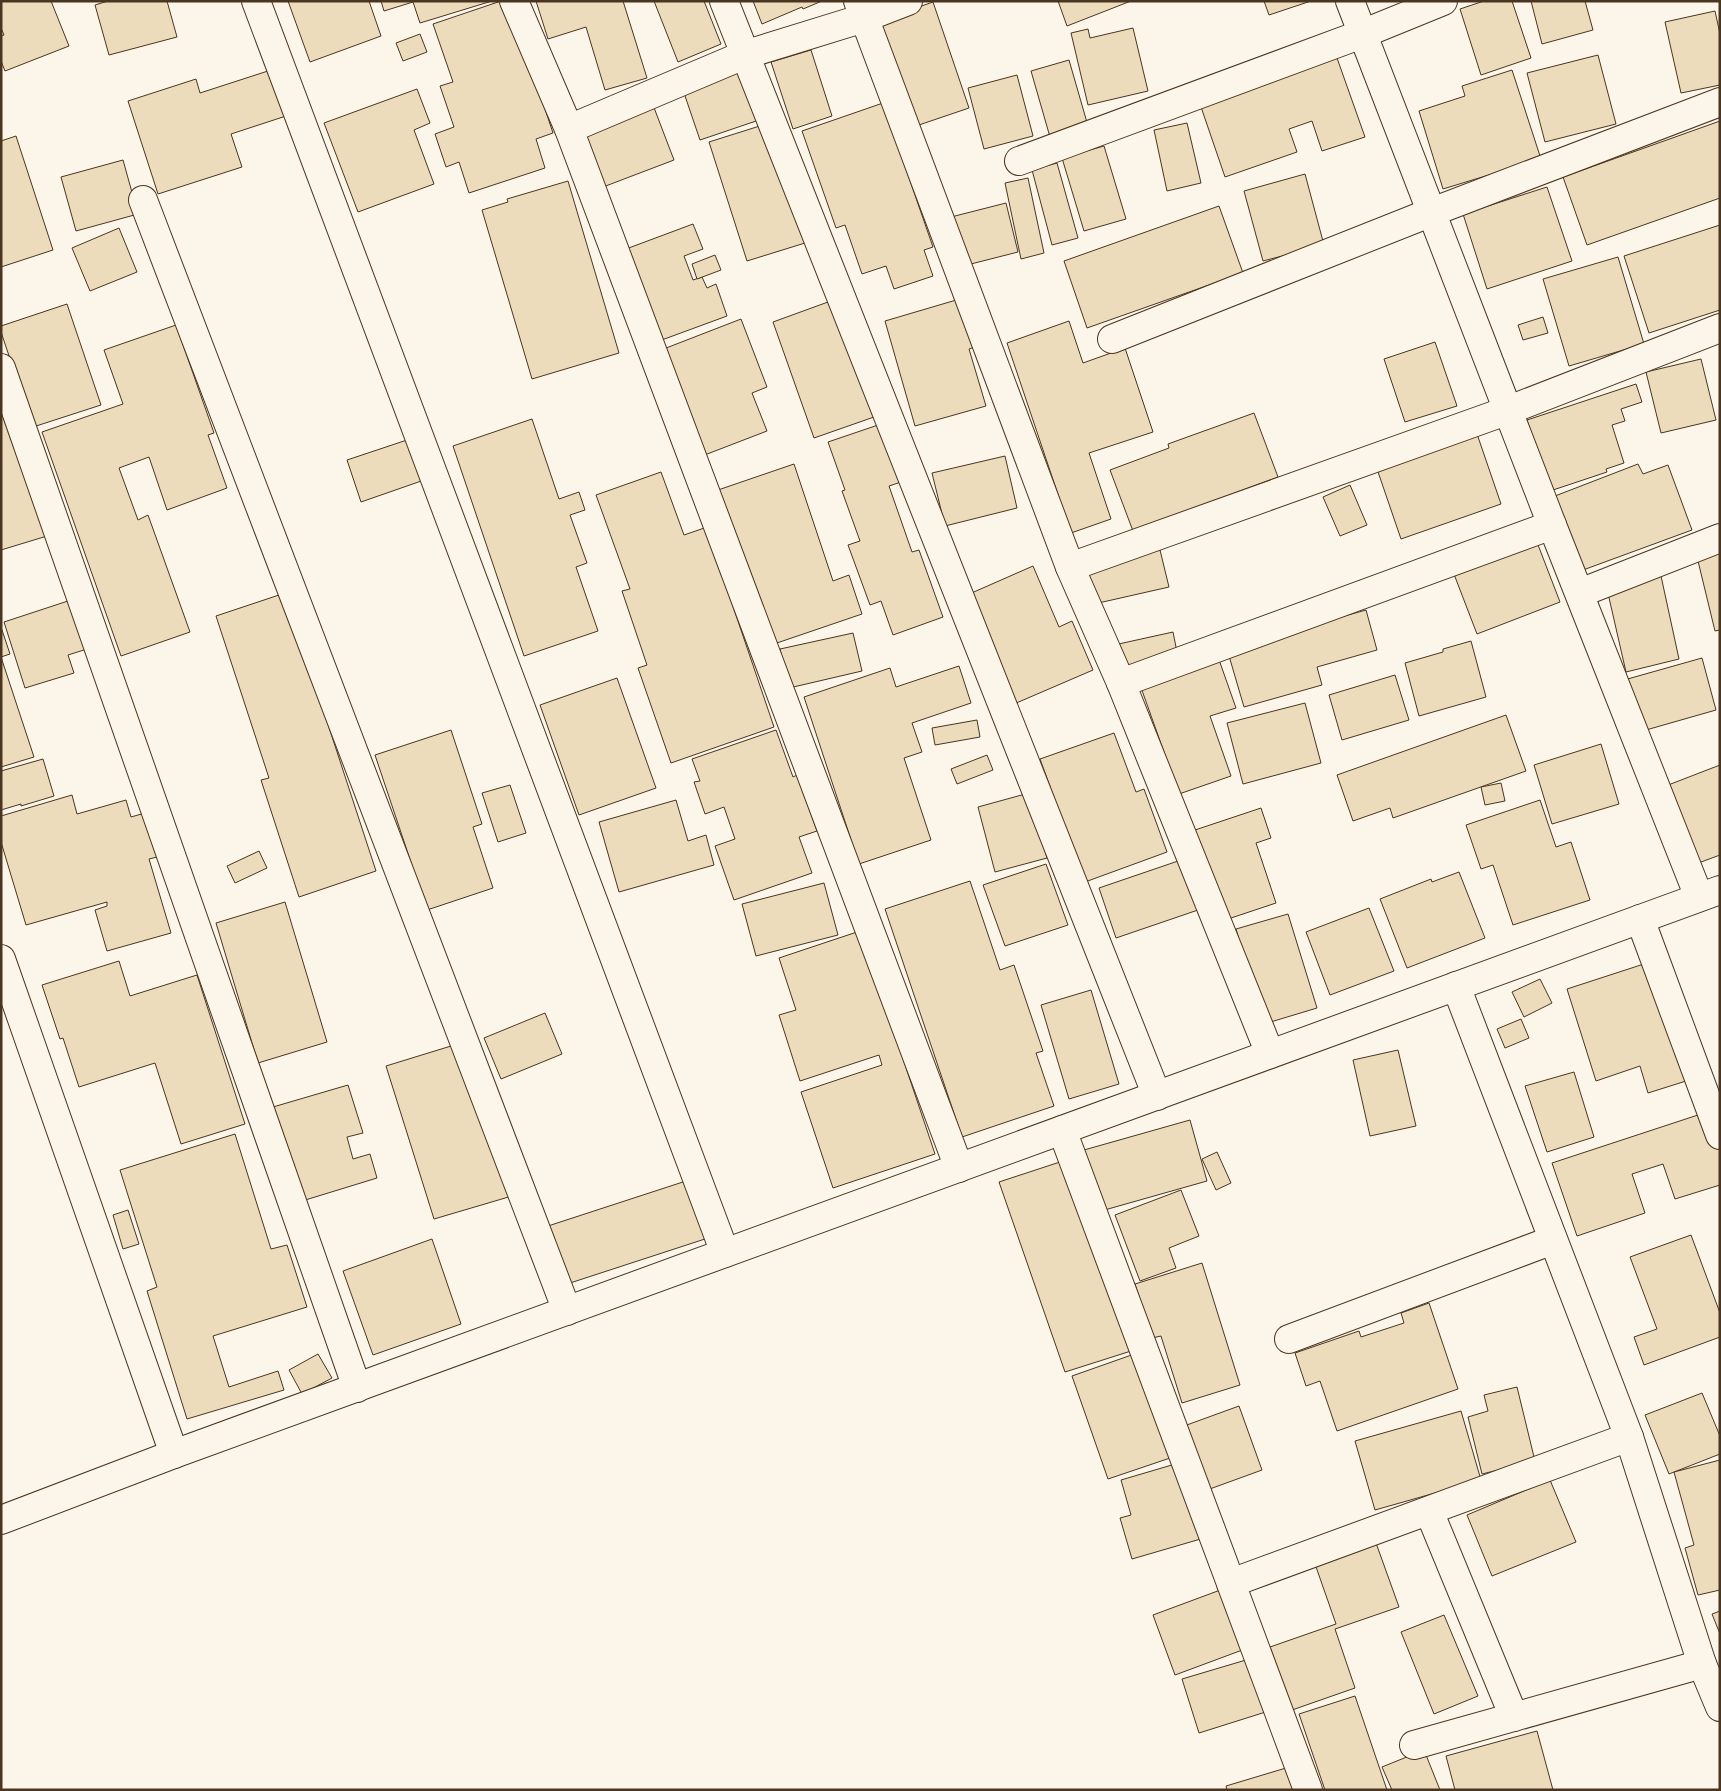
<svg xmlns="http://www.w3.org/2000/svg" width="1721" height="1791" font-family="Poppins,sans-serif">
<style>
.building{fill:#ecdcbc;stroke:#4a3520}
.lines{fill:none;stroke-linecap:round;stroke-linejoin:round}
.minor-casing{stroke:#4a3520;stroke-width:30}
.minor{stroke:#fbf6e9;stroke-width:28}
</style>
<rect width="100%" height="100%" fill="#fbf6e9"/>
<g class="building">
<path d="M 1,1 L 51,1 L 69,46 L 5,71 L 1,61 L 1,36 L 4,35 L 1,28 Z"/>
<path d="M 108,1 L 167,1 L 177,37 L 109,55 L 95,5 Z"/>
<path d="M 288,1 L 369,1 L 381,36 L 310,62 Z"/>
<path d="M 381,1 L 492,1 L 420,23 L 413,2 L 384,11 Z"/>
<path d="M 501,1 L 509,1 L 553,133 L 536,139 L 545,168 L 469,193 L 459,162 L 446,167 L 435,134 L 454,127 L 440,86 L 453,82 L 433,24 Z"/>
<path d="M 536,1 L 623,1 L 647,78 L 605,90 L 586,27 L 548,39 Z"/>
<path d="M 654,1 L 704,1 L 721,44 L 678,62 Z"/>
<path d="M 753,1 L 822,1 L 803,9 L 802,7 L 762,24 Z"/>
<path d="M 1058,1 L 1131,1 L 1067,26 Z"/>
<path d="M 1264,1 L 1311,1 L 1269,15 Z"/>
<path d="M 1484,1 L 1512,1 L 1531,58 L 1481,75 L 1460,9 Z"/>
<path d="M 1531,1 L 1585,1 L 1593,30 L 1542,44 Z"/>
<path d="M 933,2 L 969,108 L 913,127 L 876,22 Z"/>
<path d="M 1715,11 L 1720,34 L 1720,85 L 1681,93 L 1665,22 Z"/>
<path d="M 1133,28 L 1148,91 L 1088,105 L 1071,33 L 1088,29 L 1090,38 Z"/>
<path d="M 420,34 L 427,52 L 403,61 L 396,43 Z"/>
<path d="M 811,50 L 832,116 L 793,129 L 771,62 Z"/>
<path d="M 1598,55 L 1616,124 L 1545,142 L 1527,73 Z"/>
<path d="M 1337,58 L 1365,137 L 1322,151 L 1312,121 L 1289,129 L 1297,152 L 1225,177 L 1201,107 Z"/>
<path d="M 1069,60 L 1088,126 L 1050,137 L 1031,71 Z"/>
<path d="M 271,70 L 286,116 L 231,134 L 242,167 L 158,194 L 128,101 L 196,79 L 200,93 Z"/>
<path d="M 743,70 L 759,120 L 700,140 L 683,90 Z"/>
<path d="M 1512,70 L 1541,159 L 1443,189 L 1419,111 L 1465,96 L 1462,86 Z"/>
<path d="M 1017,75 L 1033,136 L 984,149 L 968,88 Z"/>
<path d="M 417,89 L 430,123 L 414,130 L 434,184 L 358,212 L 324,123 Z"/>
<path d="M 883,103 L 933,247 L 924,250 L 933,276 L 894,289 L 886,266 L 862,274 L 845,225 L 836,228 L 802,131 Z"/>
<path d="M 653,105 L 674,160 L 603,187 L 582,133 Z"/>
<path d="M 1720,121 L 1720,198 L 1587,245 L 1563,177 Z"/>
<path d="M 1187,123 L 1201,183 L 1167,191 L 1154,130 Z"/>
<path d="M 766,124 L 805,243 L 747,261 L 709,142 Z"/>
<path d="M 16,136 L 53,250 L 1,267 L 1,141 Z"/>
<path d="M 1104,146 L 1126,219 L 1084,231 L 1062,158 Z"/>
<path d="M 123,160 L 138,214 L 76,231 L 61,177 Z"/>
<path d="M 1057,163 L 1078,238 L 1052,245 L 1032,170 Z"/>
<path d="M 1305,174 L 1324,245 L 1263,261 L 1244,191 Z"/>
<path d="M 1028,178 L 1044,253 L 1021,259 L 1005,183 Z"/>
<path d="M 568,181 L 619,353 L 532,379 L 482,210 L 508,202 L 507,199 Z"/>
<path d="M 1547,187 L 1572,261 L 1487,289 L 1463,214 Z"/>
<path d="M 1006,203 L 1018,252 L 963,266 L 951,217 Z"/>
<path d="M 1219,206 L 1243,273 L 1087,328 L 1064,261 Z"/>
<path d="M 693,224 L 703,249 L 684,256 L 693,280 L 702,277 L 707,288 L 716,284 L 727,316 L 659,341 L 626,249 Z"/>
<path d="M 1720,225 L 1720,310 L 1649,333 L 1624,256 Z"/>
<path d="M 119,228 L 137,272 L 90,291 L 72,248 Z"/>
<path d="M 715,255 L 721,270 L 697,279 L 692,264 Z"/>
<path d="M 1618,257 L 1644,344 L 1569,366 L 1543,279 Z"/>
<path d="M 839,298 L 853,359 L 874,417 L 814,438 L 773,322 Z"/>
<path d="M 963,298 L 977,346 L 969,349 L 986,406 L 915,426 L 885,321 Z"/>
<path d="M 67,304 L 101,405 L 33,427 L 1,332 L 1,326 Z"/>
<path d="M 1543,317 L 1548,333 L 1523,340 L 1518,325 Z"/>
<path d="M 741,319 L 767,387 L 752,393 L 767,431 L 702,456 L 661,350 Z"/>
<path d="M 1069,321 L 1083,363 L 1125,348 L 1153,432 L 1089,453 L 1111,519 L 1071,533 L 1007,343 Z"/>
<path d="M 176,325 L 214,433 L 208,435 L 227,488 L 167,510 L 149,457 L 119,468 L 138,520 L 148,515 L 190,632 L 121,656 L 42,432 L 123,404 L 104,350 Z"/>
<path d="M 1435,342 L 1457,406 L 1405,422 L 1384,359 Z"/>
<path d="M 1701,359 L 1716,420 L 1661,433 L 1646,372 Z"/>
<path d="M 1636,384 L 1642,402 L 1621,409 L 1625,421 L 1612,425 L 1624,463 L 1606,469 L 1607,472 L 1550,491 L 1527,420 Z"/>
<path d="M 1,397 L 47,536 L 1,550 Z"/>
<path d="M 1254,413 L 1278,477 L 1133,531 L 1110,470 L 1169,448 L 1168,444 Z"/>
<path d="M 532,419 L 559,499 L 579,492 L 585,510 L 570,515 L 587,563 L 576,567 L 598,631 L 524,656 L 453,446 Z"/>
<path d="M 881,424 L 901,482 L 889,486 L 912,552 L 919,550 L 943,617 L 893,635 L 881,601 L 870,605 L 848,545 L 860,541 L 842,491 L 845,490 L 828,442 Z"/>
<path d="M 1476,431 L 1501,504 L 1401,539 L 1376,466 Z"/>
<path d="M 413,438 L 427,479 L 361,502 L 347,460 Z"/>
<path d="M 1005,456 L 1017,508 L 945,526 L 932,473 Z"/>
<path d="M 794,464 L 833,581 L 849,575 L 862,614 L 771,645 L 718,490 Z"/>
<path d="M 1638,464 L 1643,474 L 1668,465 L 1692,530 L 1583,570 L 1555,496 Z"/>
<path d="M 661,472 L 684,535 L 713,525 L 723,577 L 774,727 L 671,763 L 638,668 L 647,665 L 622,591 L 630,589 L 596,495 Z"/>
<path d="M 1350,485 L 1367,525 L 1340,536 L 1323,497 Z"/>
<path d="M 1535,537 L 1560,602 L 1477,634 L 1452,569 Z"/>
<path d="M 1160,550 L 1169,587 L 1094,604 L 1086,566 Z"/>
<path d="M 1720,551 L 1720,630 L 1715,631 L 1697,557 Z"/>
<path d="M 1033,566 L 1059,627 L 1072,621 L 1093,670 L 1014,704 L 967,595 Z"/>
<path d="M 1661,576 L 1679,659 L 1626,672 L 1607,589 Z"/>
<path d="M 285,593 L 376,871 L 299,897 L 261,780 L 269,778 L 216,616 Z"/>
<path d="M 71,600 L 87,649 L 68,655 L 74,673 L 25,688 L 4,622 Z"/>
<path d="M 1366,610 L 1377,650 L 1317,667 L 1322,685 L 1244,707 L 1227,649 Z"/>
<path d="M 1,627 L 10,654 L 1,657 L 34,757 L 1,767 Z"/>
<path d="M 1173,632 L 1178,657 L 1120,669 L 1114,645 Z"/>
<path d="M 853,633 L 862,671 L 789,688 L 780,649 Z"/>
<path d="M 1471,641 L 1486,697 L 1419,716 L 1405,663 L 1443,652 L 1443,649 Z"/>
<path d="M 1217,654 L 1236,708 L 1210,716 L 1231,776 L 1179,794 L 1139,682 Z"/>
<path d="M 1702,658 L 1716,710 L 1639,732 L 1624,680 Z"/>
<path d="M 959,666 L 971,703 L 912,723 L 922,752 L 904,758 L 931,840 L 859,864 L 804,697 L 890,668 L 896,687 Z"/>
<path d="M 1395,675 L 1409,720 L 1342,740 L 1329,695 Z"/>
<path d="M 617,678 L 656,788 L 579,815 L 540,705 Z"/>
<path d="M 1305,703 L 1321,763 L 1243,784 L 1227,723 Z"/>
<path d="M 1506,715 L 1526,771 L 1393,818 L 1390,808 L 1353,821 L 1337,775 Z"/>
<path d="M 977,720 L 980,737 L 935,745 L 932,728 Z"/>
<path d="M 451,730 L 482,824 L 473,827 L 493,888 L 427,910 L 375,755 Z"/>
<path d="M 776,730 L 793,777 L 797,775 L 817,831 L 799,837 L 812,873 L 734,900 L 715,846 L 735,839 L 724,807 L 705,814 L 694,782 L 700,781 L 692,759 Z"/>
<path d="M 1114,733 L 1136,792 L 1144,789 L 1167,852 L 1085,882 L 1040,759 Z"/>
<path d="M 1601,744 L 1619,804 L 1552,824 L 1534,765 Z"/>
<path d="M 987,755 L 993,770 L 957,784 L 951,769 Z"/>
<path d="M 43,759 L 54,796 L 21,806 L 21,804 L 1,810 L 1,771 Z"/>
<path d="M 1720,765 L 1720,855 L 1693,865 L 1663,787 Z"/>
<path d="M 1501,783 L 1505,801 L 1485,805 L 1481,787 Z"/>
<path d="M 510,785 L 526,833 L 498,842 L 482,793 Z"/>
<path d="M 1029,793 L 1047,858 L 995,872 L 978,807 Z"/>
<path d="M 72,795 L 77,814 L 126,800 L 131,817 L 152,811 L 165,855 L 149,859 L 171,933 L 107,951 L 95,910 L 107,906 L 107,902 L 26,925 L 1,842 L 1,816 Z"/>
<path d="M 676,800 L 688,841 L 706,835 L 714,865 L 619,892 L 599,822 Z"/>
<path d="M 1540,800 L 1556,847 L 1571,842 L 1590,900 L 1513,925 L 1493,865 L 1481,869 L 1466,825 Z"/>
<path d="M 1261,808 L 1271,838 L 1256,843 L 1276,903 L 1222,921 L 1192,831 Z"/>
<path d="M 259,851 L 267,868 L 235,883 L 227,866 Z"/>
<path d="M 1181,860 L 1198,910 L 1116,938 L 1099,888 Z"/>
<path d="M 1046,864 L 1068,925 L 1005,946 L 983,885 Z"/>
<path d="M 1459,872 L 1485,938 L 1407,968 L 1380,899 L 1431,879 L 1432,882 Z"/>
<path d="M 970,881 L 1000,970 L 1014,965 L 1043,1051 L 1036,1053 L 1054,1106 L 962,1137 L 885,909 Z"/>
<path d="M 824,883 L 838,935 L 756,956 L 742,904 Z"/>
<path d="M 285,902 L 327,1042 L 258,1063 L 216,923 Z"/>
<path d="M 1369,908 L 1394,971 L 1330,995 L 1306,932 Z"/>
<path d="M 1288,914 L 1317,1008 L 1264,1024 L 1236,929 Z"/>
<path d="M 860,931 L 935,1154 L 833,1188 L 801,1092 L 882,1065 L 879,1055 L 800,1081 L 779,1015 L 796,1010 L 779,958 Z"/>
<path d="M 119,961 L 130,996 L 197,975 L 245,1124 L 181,1144 L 155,1063 L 79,1087 L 63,1038 L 60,1039 L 42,985 Z"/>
<path d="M 1650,962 L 1686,1081 L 1648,1093 L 1640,1066 L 1596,1081 L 1567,989 Z"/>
<path d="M 1540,979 L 1552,1003 L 1524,1017 L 1512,992 Z"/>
<path d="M 1091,990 L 1119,1084 L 1069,1099 L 1041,1005 Z"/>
<path d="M 545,1013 L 562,1054 L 501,1079 L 484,1038 Z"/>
<path d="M 1521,1019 L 1529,1038 L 1505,1048 L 1497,1029 Z"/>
<path d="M 464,1042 L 512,1196 L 434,1219 L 386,1066 Z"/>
<path d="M 1398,1050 L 1416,1126 L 1370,1136 L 1353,1060 Z"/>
<path d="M 1574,1072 L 1594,1137 L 1547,1152 L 1525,1086 Z"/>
<path d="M 348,1085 L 363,1133 L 347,1137 L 353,1159 L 370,1154 L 377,1178 L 302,1201 L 273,1107 Z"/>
<path d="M 1707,1112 L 1720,1151 L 1720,1185 L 1675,1199 L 1663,1164 L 1632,1174 L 1645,1213 L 1577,1236 L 1552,1163 Z"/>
<path d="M 1190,1120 L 1207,1181 L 1101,1211 L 1084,1150 Z"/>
<path d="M 235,1134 L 271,1249 L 287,1245 L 307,1307 L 213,1336 L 229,1387 L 278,1371 L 284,1390 L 187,1419 L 147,1291 L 157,1287 L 120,1170 Z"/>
<path d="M 1217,1152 L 1231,1183 L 1216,1190 L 1202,1159 Z"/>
<path d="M 1066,1160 L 1131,1351 L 1065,1372 L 999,1182 Z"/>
<path d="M 689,1180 L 708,1238 L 567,1284 L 548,1226 Z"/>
<path d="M 1181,1190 L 1199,1236 L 1169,1248 L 1176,1268 L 1140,1281 L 1115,1215 Z"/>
<path d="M 128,1210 L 139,1244 L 123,1249 L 113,1215 Z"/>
<path d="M 1691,1235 L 1720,1313 L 1720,1337 L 1644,1365 L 1634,1337 L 1657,1329 L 1630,1257 Z"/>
<path d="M 432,1239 L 461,1324 L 373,1355 L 343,1271 Z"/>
<path d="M 1202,1263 L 1240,1385 L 1182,1403 L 1161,1336 L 1152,1338 L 1135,1284 Z"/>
<path d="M 1429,1303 L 1458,1389 L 1337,1431 L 1320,1381 L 1306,1386 L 1295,1353 L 1359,1331 L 1361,1337 L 1404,1323 L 1401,1313 Z"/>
<path d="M 1140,1352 L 1176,1456 L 1108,1479 L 1072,1376 Z"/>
<path d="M 318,1354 L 332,1378 L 302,1394 L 289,1370 Z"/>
<path d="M 1517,1387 L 1535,1461 L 1482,1474 L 1468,1417 L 1488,1411 L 1484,1395 Z"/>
<path d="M 1702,1393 L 1720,1436 L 1720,1454 L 1669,1474 L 1645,1415 Z"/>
<path d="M 1239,1406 L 1262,1470 L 1207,1490 L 1184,1426 Z"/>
<path d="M 1461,1411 L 1481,1480 L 1375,1510 L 1355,1441 Z"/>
<path d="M 1720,1460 L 1720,1590 L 1698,1595 L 1685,1548 L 1694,1545 L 1674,1472 Z"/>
<path d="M 1182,1462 L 1204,1538 L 1132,1559 L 1120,1518 L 1131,1515 L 1121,1480 Z"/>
<path d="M 1550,1480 L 1576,1542 L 1492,1576 L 1467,1515 Z"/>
<path d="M 1376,1543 L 1399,1607 L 1335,1629 L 1355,1688 L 1292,1710 L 1270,1647 L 1336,1624 L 1315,1564 Z"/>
<path d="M 1223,1589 L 1245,1649 L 1175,1675 L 1153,1615 Z"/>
<path d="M 1720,1611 L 1720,1634 L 1712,1614 Z"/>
<path d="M 1444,1615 L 1478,1696 L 1434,1714 L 1401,1632 Z"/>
<path d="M 1256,1657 L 1272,1710 L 1199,1733 L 1182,1679 Z"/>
<path d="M 1355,1696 L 1387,1790 L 1325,1790 L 1299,1714 Z"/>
<path d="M 1537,1731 L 1553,1790 L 1455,1790 L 1446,1756 Z"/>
<path d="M 1424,1750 L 1440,1790 L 1392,1790 L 1382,1767 Z"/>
<path d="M 1286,1768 L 1293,1790 L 1227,1790 L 1226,1786 Z"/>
</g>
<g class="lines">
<defs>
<g id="minor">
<path d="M 256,1 L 725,1253"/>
<path d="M 514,1 L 569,129 L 959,1168"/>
<path d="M 724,1 L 1157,1096"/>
<path d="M 858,1 L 1070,567 L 1121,683 L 1270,1054"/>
<path d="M 1350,1 L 1552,525 L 1699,897"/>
<path d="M 569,129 L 744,55 L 864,18 L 908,1"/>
<path d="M 1019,161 L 1362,34 L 1443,1"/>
<path d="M 143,200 L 567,1311"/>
<path d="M 1112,339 L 1432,212 L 1720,102"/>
<path d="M 1,368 L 357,1388"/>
<path d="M 1070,567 L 1509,410 L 1720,328"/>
<path d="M 1580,593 L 1720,538"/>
<path d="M 1121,683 L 1552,525"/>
<path d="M 1640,919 L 1720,1135"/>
<path d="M 1,959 L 174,1454"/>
<path d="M 1456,986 L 1629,1437 L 1702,1664 L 1720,1707"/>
<path d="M 1062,1130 L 1308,1790"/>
<path d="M 1289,1339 L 1553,1240"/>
<path d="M 1429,1511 L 1514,1717"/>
<path d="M 1,1520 L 174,1454 L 1720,890"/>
<path d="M 1231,1583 L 1629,1437"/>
<path d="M 1414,1745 L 1702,1664"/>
</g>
</defs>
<use href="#minor" class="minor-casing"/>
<use href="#minor" class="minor"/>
</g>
<rect width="1721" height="1791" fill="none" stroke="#4a3520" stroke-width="5"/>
</svg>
